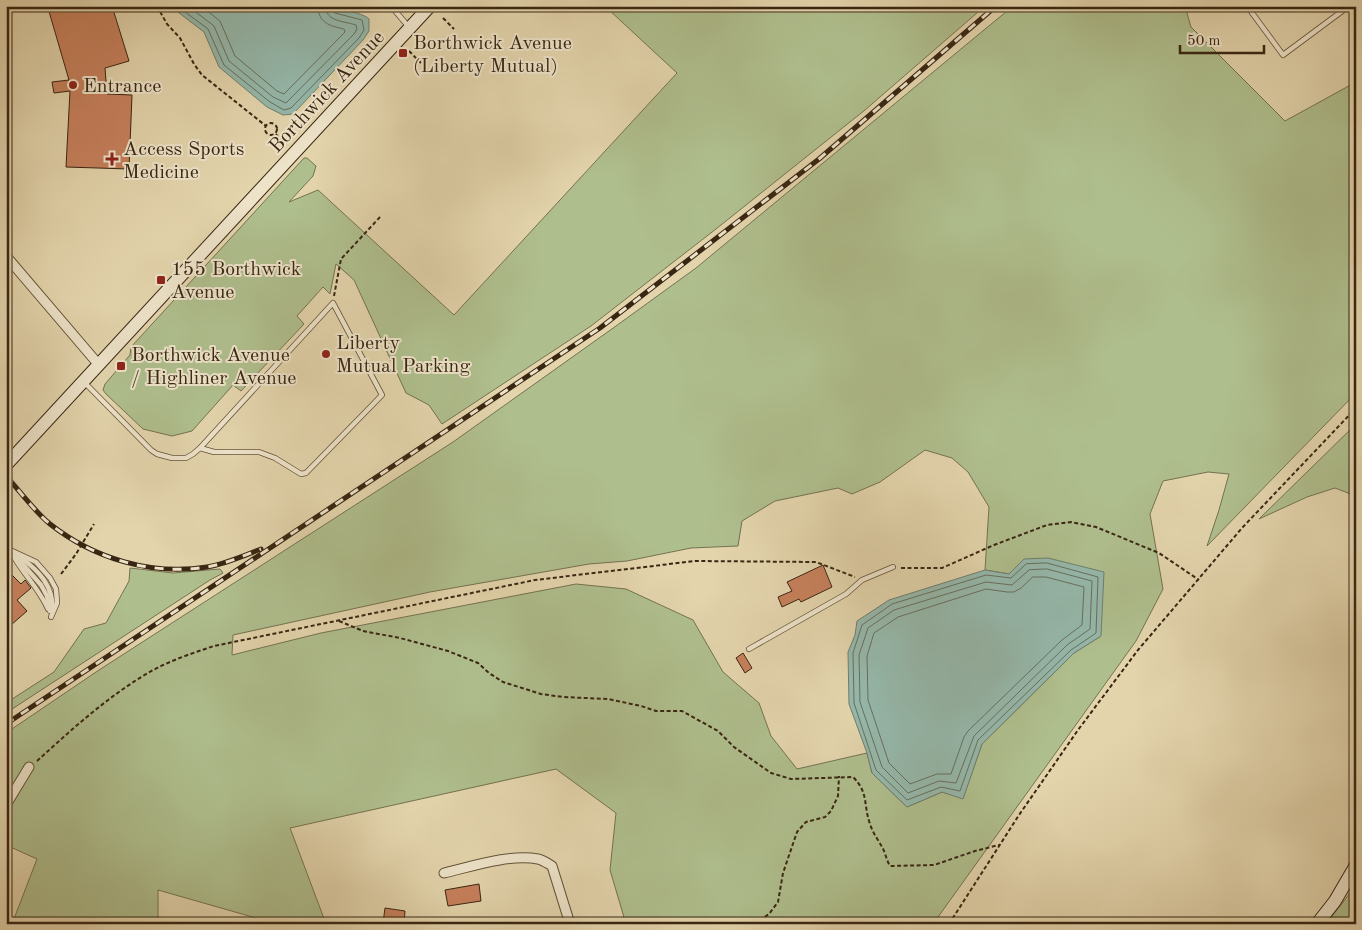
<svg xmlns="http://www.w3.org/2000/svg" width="1362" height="930" font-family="'Old Standard TT',serif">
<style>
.green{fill:#afbe8d;stroke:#747250;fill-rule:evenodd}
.water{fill:#95b8ab;stroke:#707e6e}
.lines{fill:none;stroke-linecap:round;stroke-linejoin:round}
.shore{stroke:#676f5e;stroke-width:1}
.building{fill:#c6805c;stroke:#392612}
.lane-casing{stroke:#645238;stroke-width:6}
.street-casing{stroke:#645238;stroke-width:11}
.secondary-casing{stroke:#392612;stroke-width:14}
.path{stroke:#392612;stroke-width:2;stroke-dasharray:4 2.5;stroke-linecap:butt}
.lane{stroke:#ede3c9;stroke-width:4.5}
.street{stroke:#ede3c9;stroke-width:9}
.secondary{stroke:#ede3c9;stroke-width:12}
.rail-casing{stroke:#392612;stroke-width:5}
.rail{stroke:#ede3c9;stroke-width:3;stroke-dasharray:9;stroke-linecap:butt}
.poi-dot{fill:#8f2418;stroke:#ede3c9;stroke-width:2}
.labels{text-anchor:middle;stroke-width:4;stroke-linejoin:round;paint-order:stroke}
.poi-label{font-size:20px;fill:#392612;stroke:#ede3c9;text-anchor:start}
.street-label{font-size:20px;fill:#392612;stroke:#ede3c9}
</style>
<rect width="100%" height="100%" fill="#e3d4ac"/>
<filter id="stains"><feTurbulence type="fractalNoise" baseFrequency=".004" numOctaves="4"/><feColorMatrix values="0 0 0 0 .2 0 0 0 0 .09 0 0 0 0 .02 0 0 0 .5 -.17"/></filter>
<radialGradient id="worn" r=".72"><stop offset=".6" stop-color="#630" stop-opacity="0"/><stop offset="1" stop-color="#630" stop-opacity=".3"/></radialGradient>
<g class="green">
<path d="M 610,6 L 985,6 L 865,110 L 716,229 L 591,326 L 442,424 L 429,405 L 406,393 L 354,280 L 336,264 L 330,294 L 323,287 L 297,316 L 304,324 L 241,391 L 233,385 L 192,431 L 172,436 L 143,429 L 106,394 L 103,390 L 105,384 L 130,355 L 131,347 L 304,158 L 307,158 L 316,166 L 313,176 L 289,202 L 318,190 L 454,315 L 677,73 L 608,9 Z"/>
<path d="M 1013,6 L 1185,6 L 1191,27 L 1285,121 L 1356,82 L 1356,393 L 1207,546 L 1219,510 L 1229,474 L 1208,472 L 1163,481 L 1150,514 L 1163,589 L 1136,641 L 933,924 L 626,924 L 610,870 L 616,813 L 556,769 L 290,828 L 326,924 L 277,924 L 158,890 L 158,924 L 12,924 L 37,859 L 6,845 L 6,821 L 12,807 L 6,805 L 6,733 L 99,670 L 453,442 L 616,326 L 696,268 ZM 925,450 L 952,458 L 968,472 L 989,507 L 985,570 L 1009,574 L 1024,559 L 1101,636 L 1074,653 L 982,744 L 963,798 L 942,792 L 907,807 L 872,773 L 867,753 L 797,769 L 771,736 L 759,703 L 723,672 L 693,620 L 626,589 L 576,584 L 321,633 L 232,655 L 233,635 L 430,592 L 589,564 L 627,561 L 691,548 L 738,546 L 742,521 L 775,501 L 838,488 L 852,494 L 880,482 Z"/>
<path d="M 1356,424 L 1356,496 L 1335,488 L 1307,497 L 1259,519 Z"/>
<path d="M 130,568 L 173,573 L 220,569 L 223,573 L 210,580 L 6,713 L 6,703 L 54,672 L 84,629 L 106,623 L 129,581 Z"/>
<path d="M 1356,883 L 1356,924 L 1326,924 L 1354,888 Z"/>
</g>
<g class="water">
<path d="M 170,6 C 203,6 350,0 369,19 L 369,31 L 363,40 L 293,114 L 283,115 L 267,107 L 219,67 L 204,32 Z"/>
<path d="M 1048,558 L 1104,572 L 1101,636 L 1074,653 L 982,744 L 963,799 L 942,792 L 907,807 L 872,773 L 867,753 L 849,704 L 848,652 L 855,635 L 857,621 L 889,600 L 985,570 L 1009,574 L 1024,559 Z"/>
</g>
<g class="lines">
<g class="shore">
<path d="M 177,6 L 208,29 L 224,65 L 270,102 L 284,110 L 291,108 L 359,38 L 364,30 L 362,20 L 335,13 L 332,11 L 331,6"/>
<path d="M 188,6 L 214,26 L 229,61 L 273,97 L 286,103 L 354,34 L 357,29 L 356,25 C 344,21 326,22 325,6"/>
<path d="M 201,6 L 220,21 L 235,56 L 277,91 L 284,94 L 345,32 L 344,29 C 330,26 318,23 318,6"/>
<path d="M 1047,563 L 1098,577 L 1096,633 L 1071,650 L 978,740 L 960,791 L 941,787 L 907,800 L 876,770 L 854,703 L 853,653 L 862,625 L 892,604 L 986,575 L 1011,578 L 1026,564 Z"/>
<path d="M 1047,569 L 1092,581 L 1090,629 L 1067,645 L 974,736 L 956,783 L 939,781 L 908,793 L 882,767 L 860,702 L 859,655 L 868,628 L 894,610 L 986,582 L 1012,585 L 1029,570 Z"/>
<path d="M 1033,577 L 1046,577 L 1084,587 L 1082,625 L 1062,640 L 968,731 L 964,737 L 951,774 L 937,774 L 910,784 L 889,763 L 868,700 L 867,656 L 874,633 L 898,617 L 986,589 L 1007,592 L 1014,592 L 1021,588 Z"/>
</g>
</g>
<g class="building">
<path d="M 54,6 L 112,6 L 129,61 L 105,68 L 107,94 L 132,95 L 129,169 L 66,167 L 70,91 L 54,93 L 52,82 L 69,80 L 48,8 Z"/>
<path d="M 823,565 L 832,587 L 801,602 L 799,599 L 782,607 L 778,597 L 792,591 L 787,582 Z"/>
<path d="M 6,569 L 21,584 L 25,580 L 31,588 L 17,600 L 27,611 L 11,625 L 6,619 Z"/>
<path d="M 743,653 L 752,668 L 745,673 L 736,658 Z"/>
<path d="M 479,884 L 481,901 L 448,906 L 445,890 Z"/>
<path d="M 385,908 L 405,911 L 404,924 L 383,923 Z"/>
</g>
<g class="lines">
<defs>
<g id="lane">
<path d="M 391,6 L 408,26"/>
<path d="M 416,6 L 422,13"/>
<path d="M 1247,6 L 1283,55 L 1349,6"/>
<path d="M 85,383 L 151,450 L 157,454 L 172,458 L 186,458 L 193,454 L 200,448 L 333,303 L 382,395 L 306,473 L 301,474 L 275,458 L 259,452 L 214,452 L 200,448"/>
<path d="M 10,550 L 36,562 L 50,578 L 56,589 L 57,603 L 51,617"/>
<path d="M 12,552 L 41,585 L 47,596 L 50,611"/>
<path d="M 14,557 C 25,576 40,590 48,609"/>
<path d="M 20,557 C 38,570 55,587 52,611"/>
<path d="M 749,649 L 846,594 L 862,580 L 893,567"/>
</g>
<g id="street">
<path d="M 6,256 L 99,365"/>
<path d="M 6,805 L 29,767"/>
<path d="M 444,873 C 473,866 509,854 538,859 C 543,860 547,863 552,866 L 570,924"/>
</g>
<g id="secondary">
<path d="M 6,465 L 430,6"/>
<path d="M 1317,924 L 1335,901 L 1356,865"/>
</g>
</defs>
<use href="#lane" class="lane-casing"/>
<use href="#street" class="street-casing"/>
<use href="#secondary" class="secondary-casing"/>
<g class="path">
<path d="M 157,6 L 167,24 L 180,38 L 194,64 L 202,75 L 266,126"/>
<path d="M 443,18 L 454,29"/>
<path d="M 409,51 L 422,64"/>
<circle cx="271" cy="129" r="6"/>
<path d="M 276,134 L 284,145"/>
<path d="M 334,296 L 341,259 L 381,216"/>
<path d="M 901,568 L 942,568 L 994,545 L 1047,525 L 1071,522 L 1096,527 L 1159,553 L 1199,580"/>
<path d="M 61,574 L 76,554 L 94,524"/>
<path d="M 339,621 L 363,631 L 400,638 L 448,651 L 478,663 L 489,673 L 503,682 L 541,694 L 563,697 L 608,699 L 641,706 L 656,711 L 682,711 L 718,731 L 734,747 L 771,773 L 791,779 L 853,777 C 869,793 863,804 870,824 C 873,834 880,842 884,851 C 886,856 887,861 890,866 L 934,865 L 975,851 L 999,845"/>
<path d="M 37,761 C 70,731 105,699 143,676 C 165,662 190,654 214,646 L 535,580 L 695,561 L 816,562 L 855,577"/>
<path d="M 754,924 L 769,914 L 778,902 L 783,873 L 797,832 L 806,822 L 825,817 L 831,811 L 838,796 L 839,776"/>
<path d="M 949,924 L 1019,815 L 1078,730 L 1138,650 L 1242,528 L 1356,408"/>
</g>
<use href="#lane" class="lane"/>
<use href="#street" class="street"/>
<use href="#secondary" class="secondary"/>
<defs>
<g id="rail">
<path d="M 6,476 C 20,491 34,511 50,524 C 93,558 151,576 207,567 C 225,564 243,556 261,549"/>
<path d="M 6,724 L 600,328 L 819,159 L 996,6"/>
</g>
</defs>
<use href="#rail" class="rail-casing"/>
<use href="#rail" class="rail"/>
</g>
<g class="poi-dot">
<rect x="398" y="48" width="10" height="10" rx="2.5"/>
<circle cx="73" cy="85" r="5"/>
<path d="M109.5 151.5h5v5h5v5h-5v5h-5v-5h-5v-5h5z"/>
<rect x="156" y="275" width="10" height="10" rx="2.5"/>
<circle cx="326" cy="354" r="5"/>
<rect x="116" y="361" width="10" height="10" rx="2.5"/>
</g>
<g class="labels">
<g class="poi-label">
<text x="413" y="49">Borthwick Avenue<tspan x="413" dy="23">(Liberty Mutual)</tspan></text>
<text x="83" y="92">Entrance</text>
<text x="123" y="155">Access Sports<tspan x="123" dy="23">Medicine</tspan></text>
<text x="171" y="275">155 Borthwick<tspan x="171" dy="23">Avenue</tspan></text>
<text x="336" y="349">Liberty<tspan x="336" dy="23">Mutual Parking</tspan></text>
<text x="131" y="361">Borthwick Avenue<tspan x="131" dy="23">/ Highliner Avenue</tspan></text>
</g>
<g class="street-label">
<text transform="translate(326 91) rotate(-47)" y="7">Borthwick Avenue</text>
</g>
</g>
<rect width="1362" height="930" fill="none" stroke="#e3d4ac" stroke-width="25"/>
<rect x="8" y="8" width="1347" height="915" fill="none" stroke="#392612" stroke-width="2.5"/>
<rect x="12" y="12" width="1337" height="905" fill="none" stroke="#392612"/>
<path d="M1180 45v8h84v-8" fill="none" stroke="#392612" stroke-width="2.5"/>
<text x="1187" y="45" font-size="15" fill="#392612" stroke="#ede3c9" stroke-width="4" paint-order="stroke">50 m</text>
<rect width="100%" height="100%" filter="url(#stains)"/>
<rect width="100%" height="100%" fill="url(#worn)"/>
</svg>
